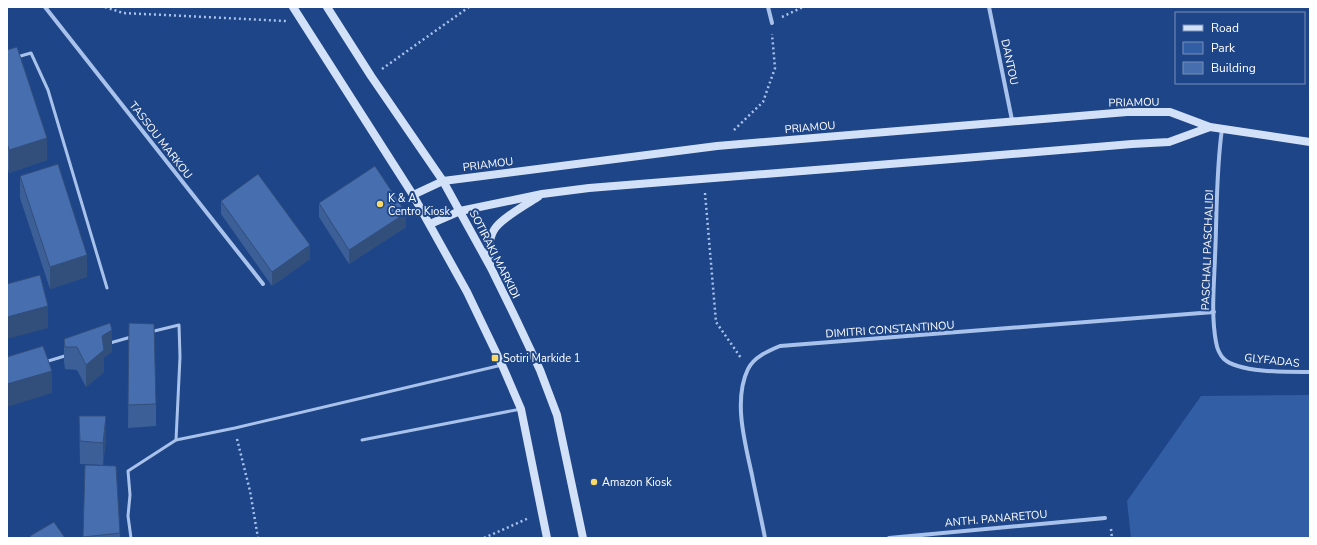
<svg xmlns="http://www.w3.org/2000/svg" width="1317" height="545" font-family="'Nunito Sans',sans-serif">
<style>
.green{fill:#325ea5}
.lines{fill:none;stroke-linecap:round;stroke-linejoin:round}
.path{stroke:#a8c2eb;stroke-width:2.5;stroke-dasharray:2 3;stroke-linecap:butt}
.lane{stroke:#a8c2eb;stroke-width:3}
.street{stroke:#a8c2eb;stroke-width:4}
.secondary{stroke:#d3e1f8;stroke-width:8}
.wall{fill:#3d5f97}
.shaded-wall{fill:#324e7b}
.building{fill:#476fb0;stroke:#324e7b}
.poi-dot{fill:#f9d967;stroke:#1e4587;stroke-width:1.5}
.labels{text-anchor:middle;stroke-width:4;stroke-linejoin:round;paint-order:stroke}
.street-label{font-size:11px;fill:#fff;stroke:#1e4587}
.poi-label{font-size:11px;fill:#fff;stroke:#1e4587;text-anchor:start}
</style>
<rect width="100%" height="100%" fill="#1e4587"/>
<path class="green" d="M 1310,395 L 1310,538 L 1131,538 L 1127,501 L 1201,396 Z"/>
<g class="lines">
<g class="path">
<path d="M 105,7 L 123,13 L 286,21"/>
<path d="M 782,17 L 803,7"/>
<path d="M 382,69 L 469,7"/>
<path d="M 734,130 L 763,102 L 775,68 L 772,34"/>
<path d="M 705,193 L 716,322 L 741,358"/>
<path d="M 237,439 L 250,491 L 258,538"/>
<path d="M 1111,529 L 1112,538"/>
<path d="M 484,538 L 529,518"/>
</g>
<g class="lane">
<path d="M 17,57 L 31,53 L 48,90 L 107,288"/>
<path d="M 150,332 L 179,325 L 180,357 L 176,440"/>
<path d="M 110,343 L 131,337"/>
<path d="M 45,362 L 68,355"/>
<path d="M 362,440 L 521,409"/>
<path d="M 131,538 L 128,516 L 130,495 L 128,471 L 176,440 L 235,428 L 502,365"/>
</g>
<g class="street">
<path d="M 45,7 L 263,284"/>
<path d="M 768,7 L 772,23"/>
<path d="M 989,7 L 1012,120"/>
<path d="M 1222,129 C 1216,171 1217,214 1215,257 C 1214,285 1211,315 1216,342 C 1217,348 1220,355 1224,359 C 1239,373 1290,372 1310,372"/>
<path d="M 765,538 C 761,517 756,496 752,475 C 745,443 733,400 748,369 C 754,357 768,351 780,346 L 1214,312"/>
<path d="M 889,538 L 1105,518"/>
</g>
<g class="secondary">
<path d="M 293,7 L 413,195 L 467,292 L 502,365 L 521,409 L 547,538"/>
<path d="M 327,7 L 371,76 L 443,181 L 491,268 L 516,319 L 540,370 L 557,415 L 583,538"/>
<path d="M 413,195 L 443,181 L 717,146 L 1127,112 L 1170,112 L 1210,127 L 1310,142"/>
<path d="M 430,224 L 460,211 L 542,194 L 589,188 L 952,159 L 1132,144 L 1169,142 L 1210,127"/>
<path d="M 490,264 C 489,252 488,240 494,230 C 500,219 527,204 538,197"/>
</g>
</g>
<g class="wall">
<path d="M 7,50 L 47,160 L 9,173 L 7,165 Z"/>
<path d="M 20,176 L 87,277 L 50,289 L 20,198 Z"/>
<path d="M 221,201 L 310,259 L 272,286 L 221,214 Z"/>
<path d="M 319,203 L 406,227 L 349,264 L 319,217 Z"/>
<path d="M 129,323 L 156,404 L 156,426 L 128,428 Z"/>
<path d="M 64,339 L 112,352 L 104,357 L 104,372 L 86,387 L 77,370 L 65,369 L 64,362 Z"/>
<path d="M 79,416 L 106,438 L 103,465 L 80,464 Z"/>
<path d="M 85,465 L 120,533 L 120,538 L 83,538 Z"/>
</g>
<g class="shaded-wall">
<path d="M 47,138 L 47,160 L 9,173 L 9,150 Z"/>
<path d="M 406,213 L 406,227 L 349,264 L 349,250 Z"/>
<path d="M 310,245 L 310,259 L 272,286 L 272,272 Z"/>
<path d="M 87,255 L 87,277 L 50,289 L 50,267 Z"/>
<path d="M 48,306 L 48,328 L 7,339 L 7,317 Z"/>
<path d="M 112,330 L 112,352 L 104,357 L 104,372 L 86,387 L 86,365 L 102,336 Z"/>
<path d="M 52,371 L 52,393 L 7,407 L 7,384 Z"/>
<path d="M 106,416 L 106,438 L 103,465 L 103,443 Z"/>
</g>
<g class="building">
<path d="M 17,47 L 47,138 L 9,150 L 7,143 L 7,50 Z"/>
<path d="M 58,164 L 87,255 L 50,267 L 20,176 Z"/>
<path d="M 375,166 L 406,213 L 349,250 L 319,203 Z"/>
<path d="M 258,174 L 310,245 L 272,272 L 221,201 Z"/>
<path d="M 40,275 L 48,306 L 7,317 L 7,284 Z"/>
<path d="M 110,323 L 112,330 L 102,336 L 104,350 L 86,365 L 77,347 L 65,347 L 64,339 Z"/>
<path d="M 129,323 L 154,324 L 156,404 L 128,405 Z"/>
<path d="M 43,346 L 52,371 L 7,384 L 7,357 Z"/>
<path d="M 79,416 L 106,416 L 103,443 L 80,441 Z"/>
<path d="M 85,465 L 116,466 L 120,533 L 83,537 Z"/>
<path d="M 54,522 L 65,538 L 31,538 L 30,536 Z"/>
</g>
<g class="poi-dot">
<circle cx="380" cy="204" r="4"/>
<rect x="491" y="354" width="8" height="8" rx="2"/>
<circle cx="594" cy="482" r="4"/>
</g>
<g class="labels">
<g class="street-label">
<text transform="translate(1010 62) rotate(78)" y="4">DANTOU</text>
<text transform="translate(1134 102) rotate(-1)" y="4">PRIAMOU</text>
<text transform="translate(810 127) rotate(-5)" y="4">PRIAMOU</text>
<text transform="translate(161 140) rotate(52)" y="4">TASSOU MARKOU</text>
<text transform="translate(488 164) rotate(-7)" y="4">PRIAMOU</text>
<text transform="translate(1207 250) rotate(-88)" y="4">PASCHALI PASCHALIDI</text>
<text transform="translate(495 254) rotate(63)" y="4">SOTIRAKI MARKIDI</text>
<text transform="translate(890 329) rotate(-4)" y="4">DIMITRI CONSTANTINOU</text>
<text transform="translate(1272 360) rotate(6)" y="4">GLYFADAS</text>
<text transform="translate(996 518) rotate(-5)" y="4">ANTH. PANARETOU</text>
</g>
<g class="poi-label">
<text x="388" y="202">K &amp; A<tspan x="388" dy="13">Centro Kiosk</tspan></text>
<text x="503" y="362">Sotiri Markide 1</text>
<text x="602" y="486">Amazon Kiosk</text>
</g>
</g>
<rect width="1317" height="545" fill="none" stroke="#ffffff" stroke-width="16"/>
<rect x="1175" y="12" width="130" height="72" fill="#1e4587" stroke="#788fb7"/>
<rect x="1183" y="25" width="20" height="6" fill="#d3e1f8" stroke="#788fb7"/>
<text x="1211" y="32" font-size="12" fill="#ffffff">Road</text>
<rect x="1183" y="42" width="20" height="12" fill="#325ea5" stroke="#788fb7"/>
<text x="1211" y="52" font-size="12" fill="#ffffff">Park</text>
<rect x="1183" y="62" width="20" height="12" fill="#476fb0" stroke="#788fb7"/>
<text x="1211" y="72" font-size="12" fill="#ffffff">Building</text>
</svg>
